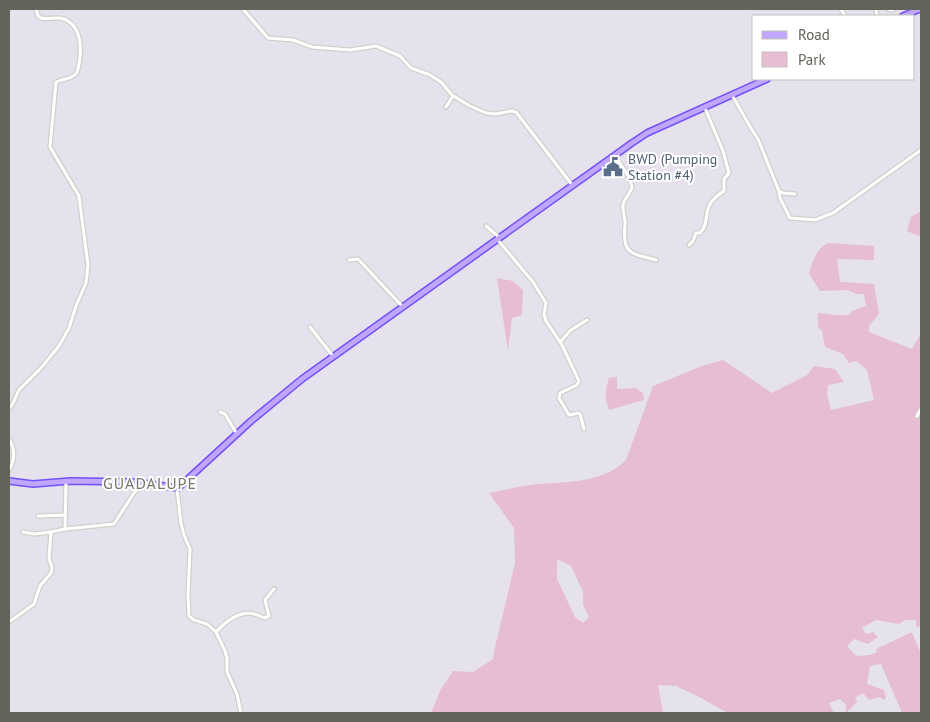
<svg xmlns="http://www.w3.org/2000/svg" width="930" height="722" font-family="'PT Sans',sans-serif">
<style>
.green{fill:#e7bdd3;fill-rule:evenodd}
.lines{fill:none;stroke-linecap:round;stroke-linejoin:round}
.minor-casing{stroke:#cfd0c9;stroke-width:5.5}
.major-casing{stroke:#7152f7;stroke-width:8}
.minor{stroke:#fff;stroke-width:3}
.major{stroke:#c1a6ff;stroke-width:5}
.labels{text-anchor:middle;stroke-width:4;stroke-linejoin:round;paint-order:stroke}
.service-label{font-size:14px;fill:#4e5e75;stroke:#fff;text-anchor:start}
.quarter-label{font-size:16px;letter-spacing:1px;fill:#76756b;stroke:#fff}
</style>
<rect width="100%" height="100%" fill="#e5e2ee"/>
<g class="green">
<path d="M 921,211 L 921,237 L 907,231 L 911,217 Z"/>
<path d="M 829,243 L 874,246 L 874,260 L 837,259 L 840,282 L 874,284 L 879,314 L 869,326 L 869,332 L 912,349 L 921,333 L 921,626 L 916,627 L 916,620 L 906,620 L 899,624 L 876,620 L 862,628 L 866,634 L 873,632 L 878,637 L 868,644 L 854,639 L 847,646 L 856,656 L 870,655 L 877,652 L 876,649 L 912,632 L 921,654 L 921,713 L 902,713 L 881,664 L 870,666 L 867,684 L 884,690 L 886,697 L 884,700 L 880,697 L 869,700 L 863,693 L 855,698 L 857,702 L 846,713 L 846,705 L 840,699 L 829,703 L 834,713 L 728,713 L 699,697 L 676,686 L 658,685 L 663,713 L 431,713 L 441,689 L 453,671 L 473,672 L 493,659 L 496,643 L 515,563 L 514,528 L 489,493 C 503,490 517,487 531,485 C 563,481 601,485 626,460 L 653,386 L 702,366 L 723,360 L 772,393 L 807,375 L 814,366 L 835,369 L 844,382 L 828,385 L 827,394 L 831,410 L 874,400 L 867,370 L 856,361 L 849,363 L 843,354 L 825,347 L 822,331 L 818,327 L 818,313 C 830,314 836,316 849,315 L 852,311 L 866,306 L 864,294 L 856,294 L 848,290 L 820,291 L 809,274 C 811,263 818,246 829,243 ZM 557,559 L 571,566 L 583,592 L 583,605 L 589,617 L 583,623 L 575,617 L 557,579 Z"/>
<path d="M 497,278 L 513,281 L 523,290 L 522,315 L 512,318 L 508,351 Z"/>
<path d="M 617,377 L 617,389 L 636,388 L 643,393 L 644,400 L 609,410 C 604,396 605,392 609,378 Z"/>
</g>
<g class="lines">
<defs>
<g id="minor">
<path d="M 243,9 L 268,38 L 293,40 L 312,47 L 350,50 L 376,46 L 400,56 L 411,68 L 430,75 L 441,82 L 452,95 L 470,106 L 486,113 L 496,114 L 511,111 L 516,112 L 573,186"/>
<path d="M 841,9 L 845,16"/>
<path d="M 876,9 L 877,16"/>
<path d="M 888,9 L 890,10 L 894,9"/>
<path d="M 732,95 L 752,130 L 758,139 L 779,191 L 783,193 L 795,194"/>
<path d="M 446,107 L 453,96"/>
<path d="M 615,156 L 629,177 L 632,187 C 630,194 624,199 623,205 C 622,211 626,218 625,225 C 622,255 631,253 656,260"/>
<path d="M 779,191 L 780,198 L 790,218 L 815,220 L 833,213 L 921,150"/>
<path d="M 486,226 L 499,237"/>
<path d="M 497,239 L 533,282 L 546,303 L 544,314 L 546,321 L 562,345 L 579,381 L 577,385 L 560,393 L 559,398 L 569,415 L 579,413 L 580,414 L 584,429"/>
<path d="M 689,245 L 693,241 L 696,233 L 700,233 C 708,225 705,215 709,206 C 712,199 718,195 724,191 L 724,179 L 729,173 L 723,151 L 705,108"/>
<path d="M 349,260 L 358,259 L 402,306"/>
<path d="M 310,327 L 333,356"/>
<path d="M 560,342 L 571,330 L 587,320"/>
<path d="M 9,408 C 15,404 15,396 19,390 L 41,368 L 59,346 L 69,328 L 76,306 L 86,283 L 88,265 L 79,196 L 50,147 L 56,82 C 64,78 72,80 77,72 C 82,56 84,27 64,19 C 56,16 49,20 41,18 L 38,16 L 36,9"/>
<path d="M 220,412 L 225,414 L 237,434"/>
<path d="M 917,416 L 921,409"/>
<path d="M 9,439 C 15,449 15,460 9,470"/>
<path d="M 177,489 L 181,523 L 184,535 L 190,549 L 188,594 L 189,616 L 194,620 L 207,624 L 216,632 L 225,651 L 227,658 L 227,672 L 237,694 L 241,713"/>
<path d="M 38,516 L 66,515"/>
<path d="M 65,529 L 66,482"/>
<path d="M 23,532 L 34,534 L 51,532"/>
<path d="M 9,622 L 34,604 L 40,586 L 51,573 L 52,568 L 49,558 L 51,532 L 65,529 L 114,524 L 134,493 L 143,483"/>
<path d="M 216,632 C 230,617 245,607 264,618 L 269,616 L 265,600 L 274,589"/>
</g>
<g id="major">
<path d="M 903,16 L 920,9"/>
<path d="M 9,481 L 33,484 L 70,481 L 136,482 L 178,488 L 251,421 L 302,379 L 632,143 L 647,133 L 767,79"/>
</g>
</defs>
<use href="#minor" class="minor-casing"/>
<use href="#major" class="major-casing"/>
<use href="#minor" class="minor"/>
<use href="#major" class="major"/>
</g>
<defs>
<symbol id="civic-bare" viewBox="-9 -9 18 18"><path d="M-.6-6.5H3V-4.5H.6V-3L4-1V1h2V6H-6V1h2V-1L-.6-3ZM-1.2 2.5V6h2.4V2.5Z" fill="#5c6f8a" stroke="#fff" stroke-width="2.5" paint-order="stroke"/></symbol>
</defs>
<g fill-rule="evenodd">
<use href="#civic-bare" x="599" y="153" width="28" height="28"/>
</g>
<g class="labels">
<g class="service-label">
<text x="628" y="164">BWD (Pumping<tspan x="628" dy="16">Station #4)</tspan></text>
</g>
<g class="quarter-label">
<text x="150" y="489">GUADALUPE</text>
</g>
</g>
<rect width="930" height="722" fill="none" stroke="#63635a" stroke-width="20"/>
<rect x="752" y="15" width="162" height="65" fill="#ffffff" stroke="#c1c1bd"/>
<rect x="762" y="31" width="25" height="8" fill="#c1a6ff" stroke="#c1c1bd"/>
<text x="798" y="40" font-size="15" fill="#63635a">Road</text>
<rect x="762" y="52" width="25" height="15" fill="#e7bdd3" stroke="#c1c1bd"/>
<text x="798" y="65" font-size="15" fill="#63635a">Park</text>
</svg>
